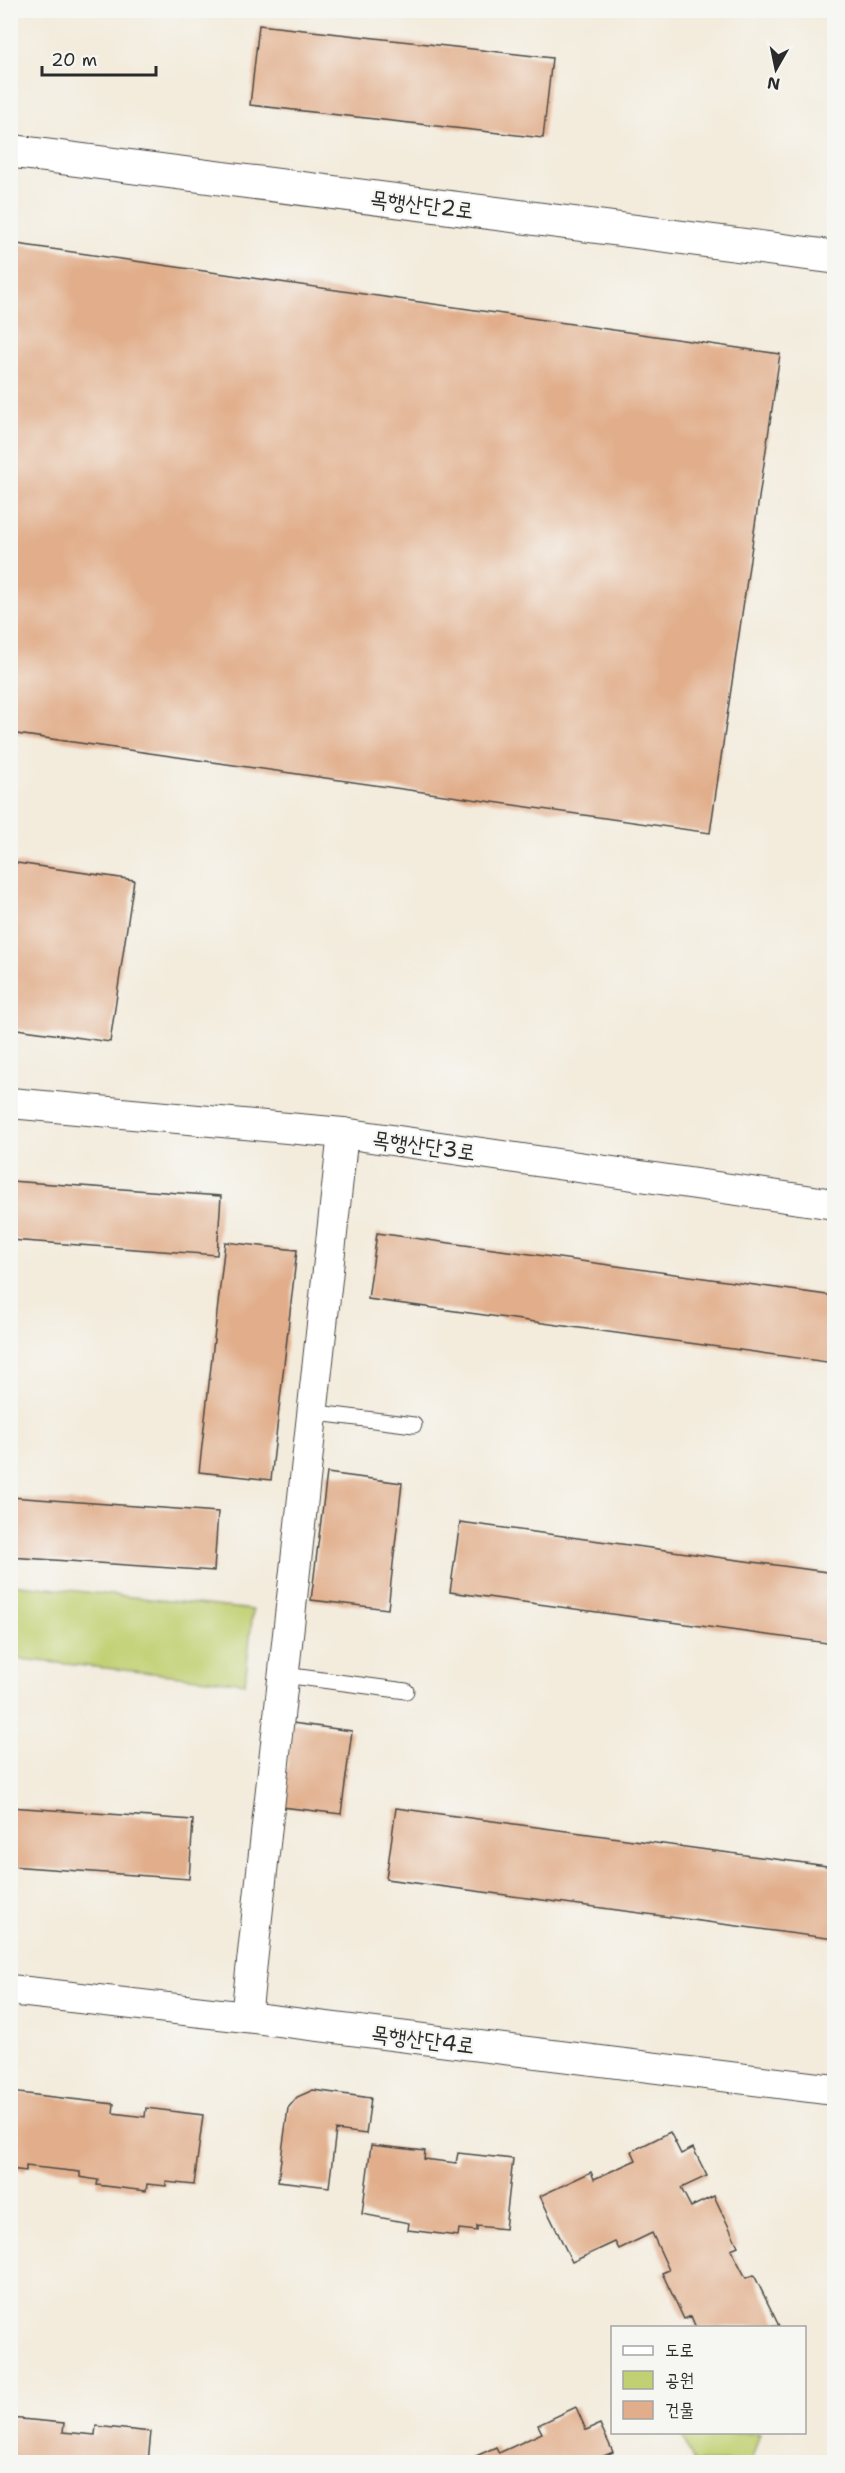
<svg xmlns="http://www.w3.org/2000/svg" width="845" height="2473" font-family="'Shantell Sans','Poor Story',sans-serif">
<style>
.green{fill:#c1d072;stroke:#767e4e;stroke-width:1.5}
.building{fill:#e1ad8a}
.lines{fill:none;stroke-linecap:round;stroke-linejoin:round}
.service-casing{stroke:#494845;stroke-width:17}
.minor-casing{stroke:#494845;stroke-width:32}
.tertiary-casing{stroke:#494845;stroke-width:35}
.service{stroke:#fff;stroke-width:15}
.minor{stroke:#fff;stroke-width:30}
.tertiary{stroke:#fff;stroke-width:33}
.labels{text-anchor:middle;stroke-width:4.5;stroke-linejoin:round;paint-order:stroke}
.street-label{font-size:22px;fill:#2b2b2b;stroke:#f6f6f2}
</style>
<rect width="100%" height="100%" fill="#f6f6f2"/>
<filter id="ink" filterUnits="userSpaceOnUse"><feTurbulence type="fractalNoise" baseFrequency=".0167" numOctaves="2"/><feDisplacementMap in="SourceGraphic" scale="12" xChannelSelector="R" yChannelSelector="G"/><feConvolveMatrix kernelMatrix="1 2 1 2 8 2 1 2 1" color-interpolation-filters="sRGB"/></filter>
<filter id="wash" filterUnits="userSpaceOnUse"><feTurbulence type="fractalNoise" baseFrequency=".008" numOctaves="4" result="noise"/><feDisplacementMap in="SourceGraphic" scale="24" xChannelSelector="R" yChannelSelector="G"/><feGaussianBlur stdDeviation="1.35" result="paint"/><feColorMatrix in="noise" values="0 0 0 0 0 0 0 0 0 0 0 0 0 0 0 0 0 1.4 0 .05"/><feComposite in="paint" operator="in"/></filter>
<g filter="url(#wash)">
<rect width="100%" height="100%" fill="#f3ebdb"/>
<g class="green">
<path d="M 11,1584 L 253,1610 L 245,1683 L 11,1658 Z"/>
<path d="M 681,2433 L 760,2433 L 751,2462 L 694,2462 Z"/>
</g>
<g id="blocks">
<g class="building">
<path d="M 259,25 L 552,58 L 543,138 L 250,105 Z"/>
<path d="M 10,243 L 780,354 L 710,833 L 10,733 Z"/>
<path d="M 10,862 L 134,880 L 110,1042 L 10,1028 Z"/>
<path d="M 10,1181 L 221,1196 L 217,1255 L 10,1240 Z"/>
<path d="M 377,1233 L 834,1296 L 834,1363 L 368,1299 Z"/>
<path d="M 225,1242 L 297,1250 L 271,1480 L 199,1472 Z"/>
<path d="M 327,1473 L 402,1483 L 388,1609 L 311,1600 Z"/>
<path d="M 10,1497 L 218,1512 L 214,1571 L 10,1557 Z"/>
<path d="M 460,1522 L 834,1573 L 834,1644 L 450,1592 Z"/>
<path d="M 292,1723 L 352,1731 L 341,1814 L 282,1807 Z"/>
<path d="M 10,1807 L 193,1820 L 189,1879 L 10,1866 Z"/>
<path d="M 396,1808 L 834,1867 L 834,1939 L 386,1879 Z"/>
<path d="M 313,2090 L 371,2098 L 366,2134 L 336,2130 L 329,2187 L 278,2181 L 288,2108 L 297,2097 Z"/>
<path d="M 10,2092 L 114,2104 L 113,2113 L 145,2117 L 146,2108 L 203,2115 L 194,2185 L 166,2182 L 166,2186 L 147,2184 L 146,2191 L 97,2185 L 98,2180 L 80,2177 L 80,2172 L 26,2166 L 26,2171 L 10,2169 Z"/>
<path d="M 670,2132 L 681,2154 L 693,2148 L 707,2176 L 681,2188 L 691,2207 L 714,2196 L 738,2246 L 731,2249 L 746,2278 L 754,2275 L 779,2326 L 696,2328 L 691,2316 L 684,2319 L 662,2273 L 669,2270 L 652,2233 L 619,2249 L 615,2242 L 572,2262 L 540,2196 L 591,2172 L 594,2179 L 636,2160 L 632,2151 Z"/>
<path d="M 371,2145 L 425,2151 L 424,2159 L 456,2163 L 458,2153 L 513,2159 L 505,2229 L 477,2226 L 477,2231 L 459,2229 L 458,2236 L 408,2230 L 409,2223 L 362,2214 Z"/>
<path d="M 576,2407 L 586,2430 L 600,2424 L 613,2452 L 590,2462 L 463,2462 L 496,2447 L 499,2453 L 542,2433 L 538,2425 Z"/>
<path d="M 10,2418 L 64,2423 L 63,2432 L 95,2435 L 96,2426 L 151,2432 L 148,2462 L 10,2462 Z"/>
</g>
</g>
</g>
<g filter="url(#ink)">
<use href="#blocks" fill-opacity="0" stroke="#494845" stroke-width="1.5"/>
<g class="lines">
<defs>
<g id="service">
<path d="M 309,1412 L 414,1425"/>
<path d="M 284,1675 L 406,1691"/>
</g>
<g id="minor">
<path d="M 10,1103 L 343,1133 L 834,1204"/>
<path d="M 10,1990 L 246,2017 L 834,2090"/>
<path d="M 246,2017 C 280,1722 308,1427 343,1133"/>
</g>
<path id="tertiary" d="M 10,151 L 834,257"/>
</defs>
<use href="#service" class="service-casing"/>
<use href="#minor" class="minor-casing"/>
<use href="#tertiary" class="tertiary-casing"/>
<use href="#service" class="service"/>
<use href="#minor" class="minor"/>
<use href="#tertiary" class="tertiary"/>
</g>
</g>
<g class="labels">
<g class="street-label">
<text transform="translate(422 204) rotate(7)" y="8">목행산단2로</text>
<text transform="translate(424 1145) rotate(8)" y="8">목행산단3로</text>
<text transform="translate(423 2039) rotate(7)" y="8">목행산단4로</text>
</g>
</g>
<rect width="845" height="2473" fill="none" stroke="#f6f6f2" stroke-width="36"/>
<rect x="611" y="2326" width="195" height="108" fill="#f6f6f2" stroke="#a5a5a2" stroke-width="1.5"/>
<rect x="623" y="2346" width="30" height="9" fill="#ffffff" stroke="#a5a5a2" stroke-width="1.5"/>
<text x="665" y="2356" font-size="18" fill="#2b2b2b">도로</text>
<rect x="623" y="2371" width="30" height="18" fill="#c1d072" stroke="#a5a5a2" stroke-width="1.5"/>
<text x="665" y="2386" font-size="18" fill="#2b2b2b">공원</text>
<rect x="623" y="2401" width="30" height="18" fill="#e1ad8a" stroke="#a5a5a2" stroke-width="1.5"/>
<text x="665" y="2416" font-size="18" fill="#2b2b2b">건물</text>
<g transform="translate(776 69) rotate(189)" stroke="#f6f6f2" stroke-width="4.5" paint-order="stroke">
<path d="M0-4.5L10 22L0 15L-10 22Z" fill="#2b2b2b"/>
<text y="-9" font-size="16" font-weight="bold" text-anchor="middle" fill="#2b2b2b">N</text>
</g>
<path d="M42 66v9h114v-9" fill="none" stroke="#2b2b2b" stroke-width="3"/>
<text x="51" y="66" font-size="18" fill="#2b2b2b" stroke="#f6f6f2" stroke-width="4.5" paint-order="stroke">20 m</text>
</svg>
